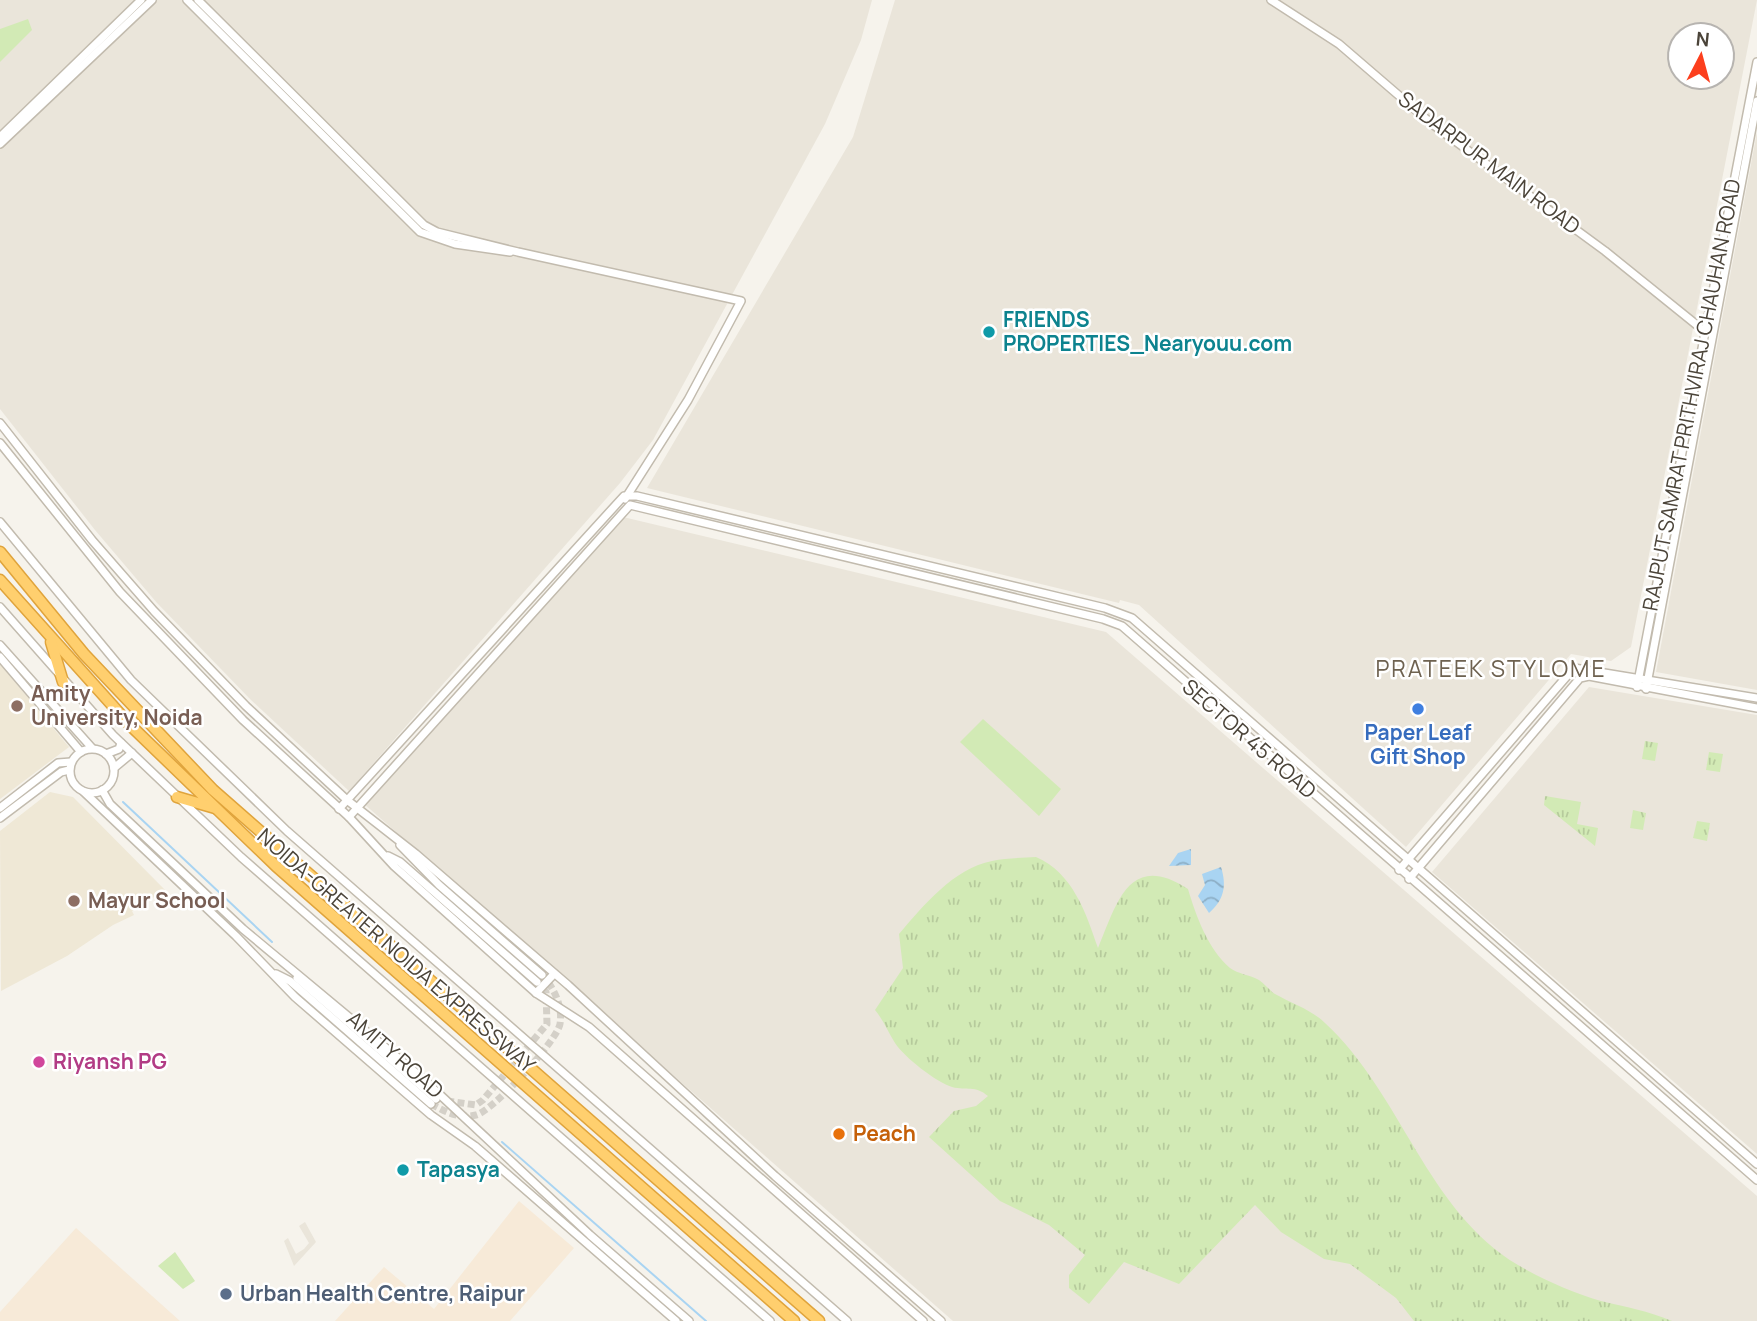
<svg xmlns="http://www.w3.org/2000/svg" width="1757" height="1321" font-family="Manrope,sans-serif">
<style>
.residential{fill:#eae5da;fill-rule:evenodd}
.commercial{fill:#f7ead8}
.education{fill:#efe8d6}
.grass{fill:url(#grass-tufts)}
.park{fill:#d2eab5}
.water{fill:url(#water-waves)}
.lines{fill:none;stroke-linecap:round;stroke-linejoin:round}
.stream{stroke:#a9d4f2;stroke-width:2}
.minor-tunnel{stroke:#d4d0c8;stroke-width:7;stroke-dasharray:7 3.5;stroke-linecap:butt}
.minor-casing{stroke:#c2bbae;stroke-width:10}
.highway-casing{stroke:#e0a43c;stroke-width:13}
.minor{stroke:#fff;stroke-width:7}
.highway{stroke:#ffcf6e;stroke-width:10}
.culture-dot{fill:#0f9aa8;stroke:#fff;stroke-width:2.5}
.education-dot{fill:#8d6e63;stroke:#fff;stroke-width:2.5}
.shop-dot{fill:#3f7fe0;stroke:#fff;stroke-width:2.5}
.hotel-dot{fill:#d1479c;stroke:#fff;stroke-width:2.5}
.food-dot{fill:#e8710a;stroke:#fff;stroke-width:2.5}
.service-dot{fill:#5c6f8a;stroke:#fff;stroke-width:2.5}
.labels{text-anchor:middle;stroke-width:5;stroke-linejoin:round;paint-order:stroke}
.street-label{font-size:21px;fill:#4b4439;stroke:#fff}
.culture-label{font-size:21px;font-weight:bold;fill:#0d838f;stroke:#fff;text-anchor:start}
.education-label{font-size:21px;font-weight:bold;fill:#785e54;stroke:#fff;text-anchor:start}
.shop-label{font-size:21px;font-weight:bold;fill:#366cbe;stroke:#fff}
.hotel-label{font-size:21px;font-weight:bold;fill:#b23c85;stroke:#fff;text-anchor:start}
.food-label{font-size:21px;font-weight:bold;fill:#c56008;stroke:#fff;text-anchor:start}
.service-label{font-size:21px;font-weight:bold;fill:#4e5e75;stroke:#fff;text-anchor:start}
.neighbourhood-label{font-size:23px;letter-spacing:2px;fill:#6e6250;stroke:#fff}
</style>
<defs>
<pattern id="grass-tufts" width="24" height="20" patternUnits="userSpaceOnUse" patternTransform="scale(1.75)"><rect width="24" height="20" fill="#d2eab5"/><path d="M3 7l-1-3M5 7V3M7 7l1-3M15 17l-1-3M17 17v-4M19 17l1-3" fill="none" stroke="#b6ca9c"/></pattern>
<pattern id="water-waves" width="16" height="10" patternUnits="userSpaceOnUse" patternTransform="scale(1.75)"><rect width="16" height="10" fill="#a9d4f2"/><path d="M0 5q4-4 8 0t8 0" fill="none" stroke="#8caec5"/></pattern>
</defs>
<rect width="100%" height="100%" fill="#f6f3ec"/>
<g class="residential">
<path d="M 0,0 L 872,0 L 861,40 L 825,124 L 653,440 L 620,483 L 349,791 L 251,700 L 157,603 L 95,530 L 0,409 Z"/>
<path d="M 895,0 L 1757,0 L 1631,647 L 1611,661 L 1571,654 L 1406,847 L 1139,605 L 1120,600 L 1119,603 L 647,488 L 853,137 ZM 1680,35 L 1722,35 L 1722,77 L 1680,77 Z"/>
<path d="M 1757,132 L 1757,690 L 1656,672 Z"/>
<path d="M 623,517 L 1106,632 L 1757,1196 L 1757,1321 L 953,1321 L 363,803 Z"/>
<path d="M 1589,687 L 1757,715 L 1757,1154 L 1432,872 Z"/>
<path d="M 305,1222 L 316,1242 L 294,1266 L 284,1241 L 288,1238 L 296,1254 L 304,1249 L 309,1243 L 299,1226 Z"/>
</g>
<g class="commercial">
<path d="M 519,1201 L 574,1248 L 510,1321 L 335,1321 L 384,1267 L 434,1309 Z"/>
<path d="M 76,1228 L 180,1321 L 0,1321 L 0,1312 Z"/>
</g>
<g class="education">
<path d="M 0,664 L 69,747 L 0,799 Z"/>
<path d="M 50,792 L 73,797 L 165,890 L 132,911 L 134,915 L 113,925 L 67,956 L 1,991 L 0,831 Z"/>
</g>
<g class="grass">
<path d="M 1645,741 L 1658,743 L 1655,761 L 1642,759 Z"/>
<path d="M 1709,752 L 1723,754 L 1720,772 L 1706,770 Z"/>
<path d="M 1545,796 L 1581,802 L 1577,824 L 1598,828 L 1595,846 L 1544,805 Z"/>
<path d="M 1633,810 L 1646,813 L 1643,830 L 1630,828 Z"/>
<path d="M 1697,821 L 1710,823 L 1707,841 L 1693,838 Z"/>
<path d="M 1036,857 C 1073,873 1086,913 1098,948 C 1117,903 1129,851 1188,889 C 1196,916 1208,949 1230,968 C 1238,974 1250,975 1259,980 C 1265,984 1269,990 1275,994 C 1291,1003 1312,1010 1325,1023 C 1402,1094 1426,1210 1518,1265 C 1543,1280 1574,1293 1601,1301 C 1626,1307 1648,1311 1672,1321 L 1414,1321 L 1396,1298 L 1350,1264 L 1324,1259 L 1281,1232 L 1255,1205 L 1179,1284 L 1124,1262 L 1089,1304 L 1069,1288 L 1069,1275 L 1085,1255 L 1049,1225 L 1000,1201 L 929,1137 L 954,1111 L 976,1106 L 988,1096 C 975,1085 967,1091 952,1087 C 936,1082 904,1057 895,1043 C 888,1032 884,1021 875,1010 L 903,968 L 899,934 C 923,906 954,868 992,861 C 1006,858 1022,858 1036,857 Z"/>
</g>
<g class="park">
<path d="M 28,19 L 32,30 L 0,62 L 0,29 Z"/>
<path d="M 983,719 L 1061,789 L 1039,816 L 960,742 Z"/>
<path d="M 175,1252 L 195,1281 L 183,1289 L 158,1266 Z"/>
</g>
<g class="water">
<path d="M 1191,849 L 1191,865 L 1169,866 L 1178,853 Z"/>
<path d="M 1221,867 C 1227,886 1224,900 1209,913 L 1198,896 L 1205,885 L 1202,874 Z"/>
</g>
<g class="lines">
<g class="stream">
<path d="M 123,802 L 272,942"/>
<path d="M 502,1142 L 706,1321"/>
</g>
<g class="minor-tunnel">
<path d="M 447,1101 L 476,1105 L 483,1100 L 547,1024 L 546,992 L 539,984"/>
<path d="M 431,1104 C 446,1112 458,1119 476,1115 C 493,1111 557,1041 560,1024 C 563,1006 554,988 542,975"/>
</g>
<defs>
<g id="minor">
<path d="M 187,0 L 420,232 L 455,244 L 510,252"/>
<path d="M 198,0 L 424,225 L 437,232 L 518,252 L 741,301 L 688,400 L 625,499"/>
<path d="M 1271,0 L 1339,44 L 1432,124 L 1605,251 L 1703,330"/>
<path d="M 0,137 L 141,0"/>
<path d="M 0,144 L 152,0"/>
<path d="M 0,423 L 92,540 L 154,611 L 246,706 L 347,800 L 416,854 L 568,985 L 775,1176 L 941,1321"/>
<path d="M 0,443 L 120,592 L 243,720 L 349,817 L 394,866 L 536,993 L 589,1027 L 923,1321"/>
<path d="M 0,522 L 131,680 L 287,831 L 847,1321"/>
<path d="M 0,607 L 113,735 L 241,857 L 770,1321"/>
<path d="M 0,645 L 92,748"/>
<path d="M 0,657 L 81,752"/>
<path d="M 1637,687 L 1757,62"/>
<path d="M 1646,689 L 1757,101"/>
<circle cx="92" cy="771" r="22"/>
<path d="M 106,754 L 119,749 L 121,743"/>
<path d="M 114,768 L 132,753"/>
<path d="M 102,790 L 110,804 L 243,929 L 421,1077 L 590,1235 L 689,1321"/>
<path d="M 84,792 L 236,936 L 295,997 L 431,1115 L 475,1146 L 676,1321"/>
<path d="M 0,808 L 58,763 L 71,762"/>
<path d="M 339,809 L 624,496 L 637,496 L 1105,608 L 1132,618 L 1757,1164"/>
<path d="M 349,817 L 630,505 L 1103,619 L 1122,626 L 1757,1180"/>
<path d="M 0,818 L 61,772 L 69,770"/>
<path d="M 400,845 L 439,885 L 542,975"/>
<path d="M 388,856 L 400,862 L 537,982"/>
<path d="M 1399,870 L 1574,668 L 1757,698"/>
<path d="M 1409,879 L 1580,678 L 1589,676 L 1757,708"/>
<path d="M 276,974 L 290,981 L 431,1104"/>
<path d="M 297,978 L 436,1099"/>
<path d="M 536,993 L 554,974"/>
</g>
<g id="highway">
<path d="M 0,552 L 84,654 L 213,790 L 819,1321"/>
<path d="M 0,580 L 130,725 L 276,866 L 794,1321"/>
<path d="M 51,642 L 63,682"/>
<path d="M 177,797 L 215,808"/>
</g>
</defs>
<use href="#minor" class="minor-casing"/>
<use href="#highway" class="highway-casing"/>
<use href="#minor" class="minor"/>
<use href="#highway" class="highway"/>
</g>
<g class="culture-dot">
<circle cx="989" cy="332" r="7"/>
<circle cx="403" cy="1170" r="7"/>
</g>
<g class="education-dot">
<circle cx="17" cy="706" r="7"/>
<circle cx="74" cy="901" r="7"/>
</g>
<circle class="shop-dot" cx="1418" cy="709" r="7"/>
<circle class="hotel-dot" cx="39" cy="1062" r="7"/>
<circle class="food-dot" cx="839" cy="1134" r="7"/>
<circle class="service-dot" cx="226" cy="1294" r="7"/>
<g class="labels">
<g class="street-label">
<text transform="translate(1489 163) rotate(37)" y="7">SADARPUR MAIN ROAD</text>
<text transform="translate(1692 395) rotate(-79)" y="7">RAJPUT SAMRAT PRITHVIRAJ CHAUHAN ROAD</text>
<text transform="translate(1249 739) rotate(41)" y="7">SECTOR 45 ROAD</text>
<text transform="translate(396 951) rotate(41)" y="7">NOIDA-GREATER NOIDA EXPRESSWAY</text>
<text transform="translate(395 1055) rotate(41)" y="7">AMITY ROAD</text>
</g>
<g class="culture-label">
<text x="1003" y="327">FRIENDS<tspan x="1003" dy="24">PROPERTIES_Nearyouu.com</tspan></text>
<text x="417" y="1177">Tapasya</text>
</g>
<g class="education-label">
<text x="31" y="701">Amity<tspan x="31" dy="24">University, Noida</tspan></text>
<text x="88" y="908">Mayur School</text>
</g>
<g class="shop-label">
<text x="1418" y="740">Paper Leaf<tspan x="1418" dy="24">Gift Shop</tspan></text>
</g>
<g class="hotel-label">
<text x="53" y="1069">Riyansh PG</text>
</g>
<g class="food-label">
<text x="853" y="1141">Peach</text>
</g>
<g class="service-label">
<text x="240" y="1301">Urban Health Centre, Raipur</text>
</g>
<g class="neighbourhood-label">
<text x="1491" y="677">PRATEEK STYLOME</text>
</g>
</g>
<g transform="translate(1701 56) rotate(6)"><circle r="33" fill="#ffffff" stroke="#b7b4b0" stroke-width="2"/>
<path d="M0-5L12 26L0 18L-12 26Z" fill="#fc3f1d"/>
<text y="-10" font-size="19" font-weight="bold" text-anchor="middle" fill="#4b4439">N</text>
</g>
</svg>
